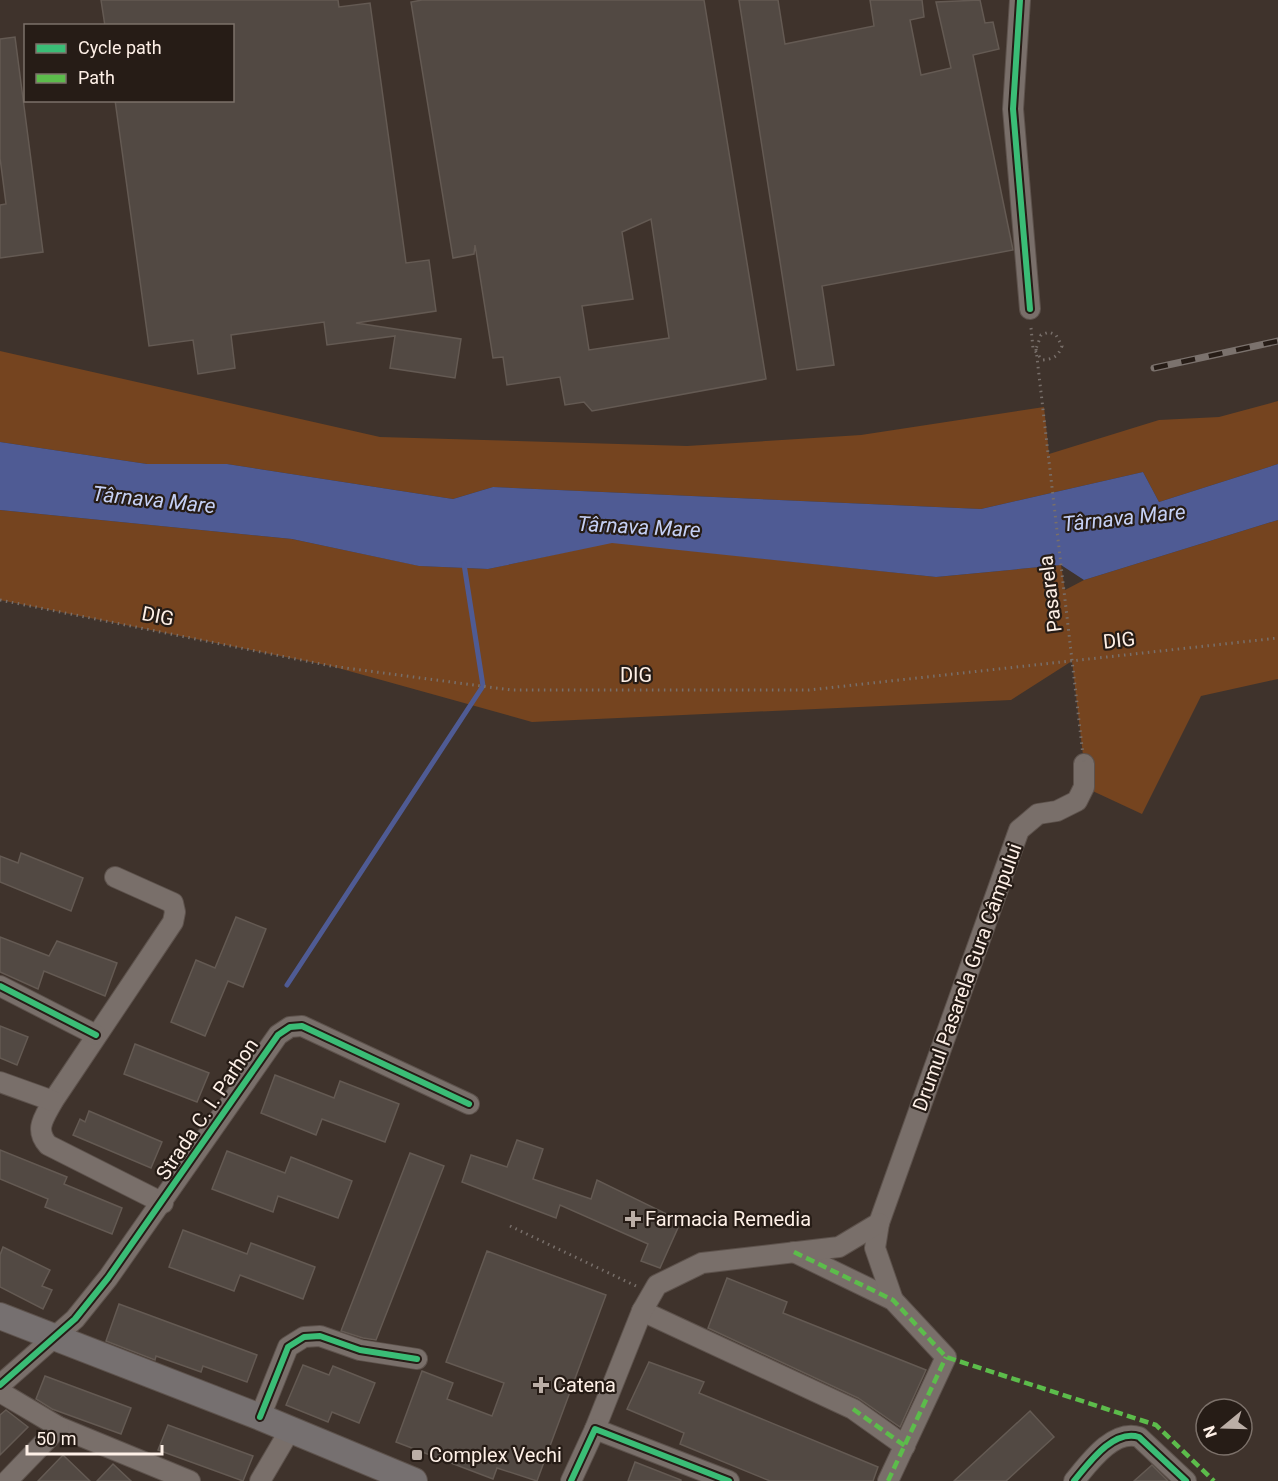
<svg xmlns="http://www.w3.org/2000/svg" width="1278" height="1481" font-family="Roboto,sans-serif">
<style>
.green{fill:#75441f}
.water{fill:#4f5b94}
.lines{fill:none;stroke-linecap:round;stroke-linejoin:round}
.stream{stroke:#4f5b94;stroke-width:5}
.building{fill:#524943;stroke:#645a53;stroke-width:1.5;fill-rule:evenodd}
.minor-casing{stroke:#5d524c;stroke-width:22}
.major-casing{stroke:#5d524c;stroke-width:28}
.path{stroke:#786f6a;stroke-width:3;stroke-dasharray:1.5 4.5;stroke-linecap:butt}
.minor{stroke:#796f6a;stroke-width:20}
.major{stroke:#767070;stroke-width:26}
.rail-casing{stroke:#7b726d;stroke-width:7}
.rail{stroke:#261c16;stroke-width:4.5;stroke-dasharray:14;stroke-linecap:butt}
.path-bridge{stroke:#786f6a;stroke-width:3;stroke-dasharray:1.5 4.5;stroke-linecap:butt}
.quiet{stroke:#5cbc4b;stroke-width:4.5;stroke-dasharray:9 4.5;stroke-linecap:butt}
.cycleway-casing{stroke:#261c16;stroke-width:10}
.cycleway{stroke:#3abd76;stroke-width:6}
.poi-dot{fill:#bbaea6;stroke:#261c16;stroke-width:2}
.labels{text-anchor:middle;stroke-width:4.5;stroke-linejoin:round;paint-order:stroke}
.street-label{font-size:20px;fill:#fef0e7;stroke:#261c16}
.poi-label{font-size:20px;fill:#fef0e7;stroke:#261c16;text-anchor:start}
.water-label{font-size:21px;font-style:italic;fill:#c5d0f5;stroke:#261c16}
</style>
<rect width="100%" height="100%" fill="#3f332c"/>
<g class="green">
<path d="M 0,351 L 380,437 L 687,446 L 861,435 L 1044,407 L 1049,454 L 1159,420 L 1219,417 L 1278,401 L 1278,464 L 1159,502 L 1143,472 L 981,509 L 493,487 L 453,499 L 227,464 L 147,464 L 0,442 Z"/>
<path d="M 0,510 L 292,539 L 420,566 L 488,569 L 612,542 L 936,577 L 1061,565 L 1065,590 L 1084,580 L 1278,520 L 1278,679 L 1201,696 L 1142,814 L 1084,787 L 1084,764 L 1072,661 L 1011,700 L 532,722 L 331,666 L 0,600 Z"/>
</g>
<path class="water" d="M 0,442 L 147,464 L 227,464 L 453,499 L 493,487 L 981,509 L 1143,472 L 1159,502 L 1278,464 L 1278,520 L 1084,580 L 1061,565 L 936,577 L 612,543 L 488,569 L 419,566 L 292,539 L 0,510 Z"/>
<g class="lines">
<path class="stream" d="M 287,985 L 483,686 L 464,564"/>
</g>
<g class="building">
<path d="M 101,0 L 338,0 L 339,7 L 370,3 L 406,263 L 429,260 L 436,311 L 356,323 L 461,339 L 455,378 L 390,368 L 395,336 L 327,345 L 324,322 L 231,335 L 235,368 L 198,374 L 193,340 L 149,346 L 115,100 L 232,100 L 232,26 L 105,26 Z"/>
<path d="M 422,0 L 704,0 L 766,379 L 592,411 L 584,402 L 565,405 L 560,377 L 507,385 L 503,357 L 493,358 L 475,245 L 474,254 L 453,258 L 411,2 ZM 651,219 L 669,338 L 589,350 L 582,306 L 633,299 L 622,232 Z"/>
<path d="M 739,0 L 778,0 L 785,44 L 874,26 L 870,0 L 922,0 L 924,17 L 910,20 L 921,75 L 951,68 L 936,2 L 980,0 L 985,23 L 993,22 L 999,49 L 973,55 L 1013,250 L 822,286 L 834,365 L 797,370 Z"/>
<path d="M 15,37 L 43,252 L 0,258 L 0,205 L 6,204 L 0,158 L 0,39 Z"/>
<path d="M 21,853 L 83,878 L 71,911 L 0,882 L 0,856 L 18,863 Z"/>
<path d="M 236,917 L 266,929 L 243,987 L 228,981 L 205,1036 L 171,1022 L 196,960 L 215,968 Z"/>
<path d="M 0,937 L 49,956 L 57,941 L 117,963 L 105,996 L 44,971 L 38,989 L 0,972 Z"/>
<path d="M 0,1026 L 28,1037 L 17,1065 L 0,1058 Z"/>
<path d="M 135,1044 L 209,1073 L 197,1102 L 124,1074 Z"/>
<path d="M 275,1075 L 334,1098 L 340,1081 L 399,1104 L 385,1142 L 322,1119 L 316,1135 L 261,1113 Z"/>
<path d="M 89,1111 L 162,1142 L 151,1168 L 73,1135 L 80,1119 L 85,1122 Z"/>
<path d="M 517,1140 L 543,1149 L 533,1179 L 591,1199 L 597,1180 L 681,1221 L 660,1268 L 641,1261 L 648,1244 L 560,1205 L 556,1218 L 462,1182 L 471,1155 L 507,1167 Z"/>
<path d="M 0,1150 L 67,1177 L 64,1184 L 122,1208 L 112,1234 L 45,1207 L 48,1199 L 0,1179 Z"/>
<path d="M 227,1151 L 285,1173 L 291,1157 L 352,1181 L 338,1218 L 278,1196 L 273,1212 L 212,1189 Z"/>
<path d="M 410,1153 L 444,1166 L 376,1340 L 363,1338 L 341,1331 Z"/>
<path d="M 183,1230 L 247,1254 L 251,1243 L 315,1267 L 303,1299 L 240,1275 L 234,1291 L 169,1267 Z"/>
<path d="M 3,1247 L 50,1270 L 42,1286 L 52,1290 L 43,1309 L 0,1287 L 0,1255 Z"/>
<path d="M 487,1251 L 606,1295 L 537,1481 L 497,1468 L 493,1479 L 396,1442 L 422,1371 L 453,1383 L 447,1399 L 492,1416 L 504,1383 L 446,1362 Z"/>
<path d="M 727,1278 L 787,1302 L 783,1313 L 926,1370 L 900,1427 L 858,1398 L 708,1328 Z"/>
<path d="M 119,1304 L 257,1355 L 247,1382 L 203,1366 L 201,1372 L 156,1356 L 155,1360 L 106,1341 Z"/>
<path d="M 649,1362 L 704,1382 L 699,1393 L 878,1467 L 873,1481 L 770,1481 L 680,1444 L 684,1433 L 627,1409 Z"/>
<path d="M 303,1365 L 329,1375 L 333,1366 L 375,1383 L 359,1423 L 332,1412 L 328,1422 L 286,1405 Z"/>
<path d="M 45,1376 L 131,1408 L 121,1434 L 52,1409 L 36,1399 Z"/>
<path d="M 6,1410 L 28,1427 L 0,1455 L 0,1415 Z"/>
<path d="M 1030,1411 L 1054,1437 L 1006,1481 L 954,1481 Z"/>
<path d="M 168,1425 L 253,1456 L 243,1481 L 158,1450 Z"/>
<path d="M 63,1455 L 90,1481 L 38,1481 Z"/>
<path d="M 635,1462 L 681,1480 L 681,1481 L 628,1481 Z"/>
<path d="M 113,1464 L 131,1481 L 97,1481 Z"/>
<path d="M 1152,1465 L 1168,1481 L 1134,1481 Z"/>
</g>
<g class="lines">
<defs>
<g id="minor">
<path d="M 1020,0 L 1013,109 L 1030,309"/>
<path d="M 115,877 L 173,903 L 175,912 L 173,922 L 53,1101 C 44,1118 34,1129 48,1145 L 163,1203"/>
<path d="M 0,986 L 96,1035"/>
<path d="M 0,1082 L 53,1101"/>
<path d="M 794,1252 L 893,1300 L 946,1357 L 888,1481"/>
<path d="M 893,1300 L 875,1248 L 879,1223 L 1019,830 L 1038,814 L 1057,811 L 1077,801 L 1084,787 L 1084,764"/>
<path d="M 642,1311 L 853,1409 L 905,1446"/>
<path d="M 0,1385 L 75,1319 L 108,1278 L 278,1035 L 290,1027 L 302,1026 L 469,1104"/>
<path d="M 0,1392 L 59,1427 L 190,1481"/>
<path d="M 260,1417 L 288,1347 L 304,1337 L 320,1336 L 360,1350 L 417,1359"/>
<path d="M 595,1429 L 642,1311 L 657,1285 L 702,1263 L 839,1247 L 879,1223"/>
<path d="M 7,1481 L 59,1427"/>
<path d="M 260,1481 L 290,1430"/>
<path d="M 571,1481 L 595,1429 L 729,1481"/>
<path d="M 1074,1481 C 1089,1463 1113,1429 1139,1437 L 1186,1481"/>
</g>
<path id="major" d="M 0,1316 L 260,1417 L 414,1481"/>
</defs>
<use href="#minor" class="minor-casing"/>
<use href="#major" class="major-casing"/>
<g class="path">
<path d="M 1031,328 L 1033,348 L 1042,360 C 1053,359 1058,357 1062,346 L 1056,335 L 1049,332 L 1041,335 L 1036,349"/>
<path d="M 0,600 L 331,666 L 511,690 L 809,690 L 1278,638"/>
<path d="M 510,1226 L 636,1286"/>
</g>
<use href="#minor" class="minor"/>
<use href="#major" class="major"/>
<defs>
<path id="rail" d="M 1154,368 L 1278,341"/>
</defs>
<use href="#rail" class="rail-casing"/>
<use href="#rail" class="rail"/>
<path class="path-bridge" d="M 1036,349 L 1084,764"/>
<g class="quiet">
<path d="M 794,1252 L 893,1300 L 946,1357 L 1156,1425 L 1214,1481"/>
<path d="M 853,1409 L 905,1446"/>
<path d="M 888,1481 L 946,1357"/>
</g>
<defs>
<g id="cycleway">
<path d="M 1020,0 L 1013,109 L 1030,309"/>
<path d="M 0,986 L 96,1035"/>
<path d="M 0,1385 L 75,1319 L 108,1278 L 278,1035 L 290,1027 L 302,1026 L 469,1104"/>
<path d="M 260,1417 L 288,1347 L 304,1337 L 320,1336 L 360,1350 L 417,1359"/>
<path d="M 571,1481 L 595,1429 L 729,1481"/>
<path d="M 1074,1481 C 1089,1463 1113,1429 1139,1437 L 1186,1481"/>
</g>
</defs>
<use href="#cycleway" class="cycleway-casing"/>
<use href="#cycleway" class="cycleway"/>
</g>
<g class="poi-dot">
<path d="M630 1210h6v6h6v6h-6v6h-6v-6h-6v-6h6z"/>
<path d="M538 1376h6v6h6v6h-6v6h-6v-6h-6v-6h6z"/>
<rect x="411" y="1449" width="12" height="12" rx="3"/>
</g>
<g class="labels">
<g class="street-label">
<text transform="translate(1050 594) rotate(-97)" y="7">Pasarela</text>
<text transform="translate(158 616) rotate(11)" y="7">DIG</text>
<text transform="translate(1119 640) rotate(-6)" y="7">DIG</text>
<text x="636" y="682">DIG</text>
<text transform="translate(967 977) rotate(-70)" y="7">Drumul Pasarela Gura Câmpului</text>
<text transform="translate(207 1109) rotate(-56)" y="7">Strada C. I. Parhon</text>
</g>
<g class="poi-label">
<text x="645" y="1226">Farmacia Remedia</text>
<text x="553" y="1392">Catena</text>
<text x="429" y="1462">Complex Vechi</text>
</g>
<g class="water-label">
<text transform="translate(154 500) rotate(6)" y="7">Târnava Mare</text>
<text transform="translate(1124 518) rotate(-6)" y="7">Târnava Mare</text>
<text transform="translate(639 527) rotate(3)" y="7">Târnava Mare</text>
</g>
</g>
<rect x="24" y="24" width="210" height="78" fill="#261c16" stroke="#7c716a" stroke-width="1.5"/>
<rect x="36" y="44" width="30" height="9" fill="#3abd76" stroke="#7c716a" stroke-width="1.5"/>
<text x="78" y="54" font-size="18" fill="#fef0e7">Cycle path</text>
<rect x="36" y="74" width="30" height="9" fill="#5cbc4b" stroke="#7c716a" stroke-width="1.5"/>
<text x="78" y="84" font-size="18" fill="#fef0e7">Path</text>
<g transform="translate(1224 1427) rotate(251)"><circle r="28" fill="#261c16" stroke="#7c716a" stroke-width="1.5"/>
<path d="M0-4.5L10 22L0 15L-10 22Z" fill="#bbaea6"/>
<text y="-9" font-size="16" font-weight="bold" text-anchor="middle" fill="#fef0e7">N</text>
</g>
<path d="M27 1445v9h135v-9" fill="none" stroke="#fef0e7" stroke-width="3"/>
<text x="36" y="1445" font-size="18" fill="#fef0e7" stroke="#261c16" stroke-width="4.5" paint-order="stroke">50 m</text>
</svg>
